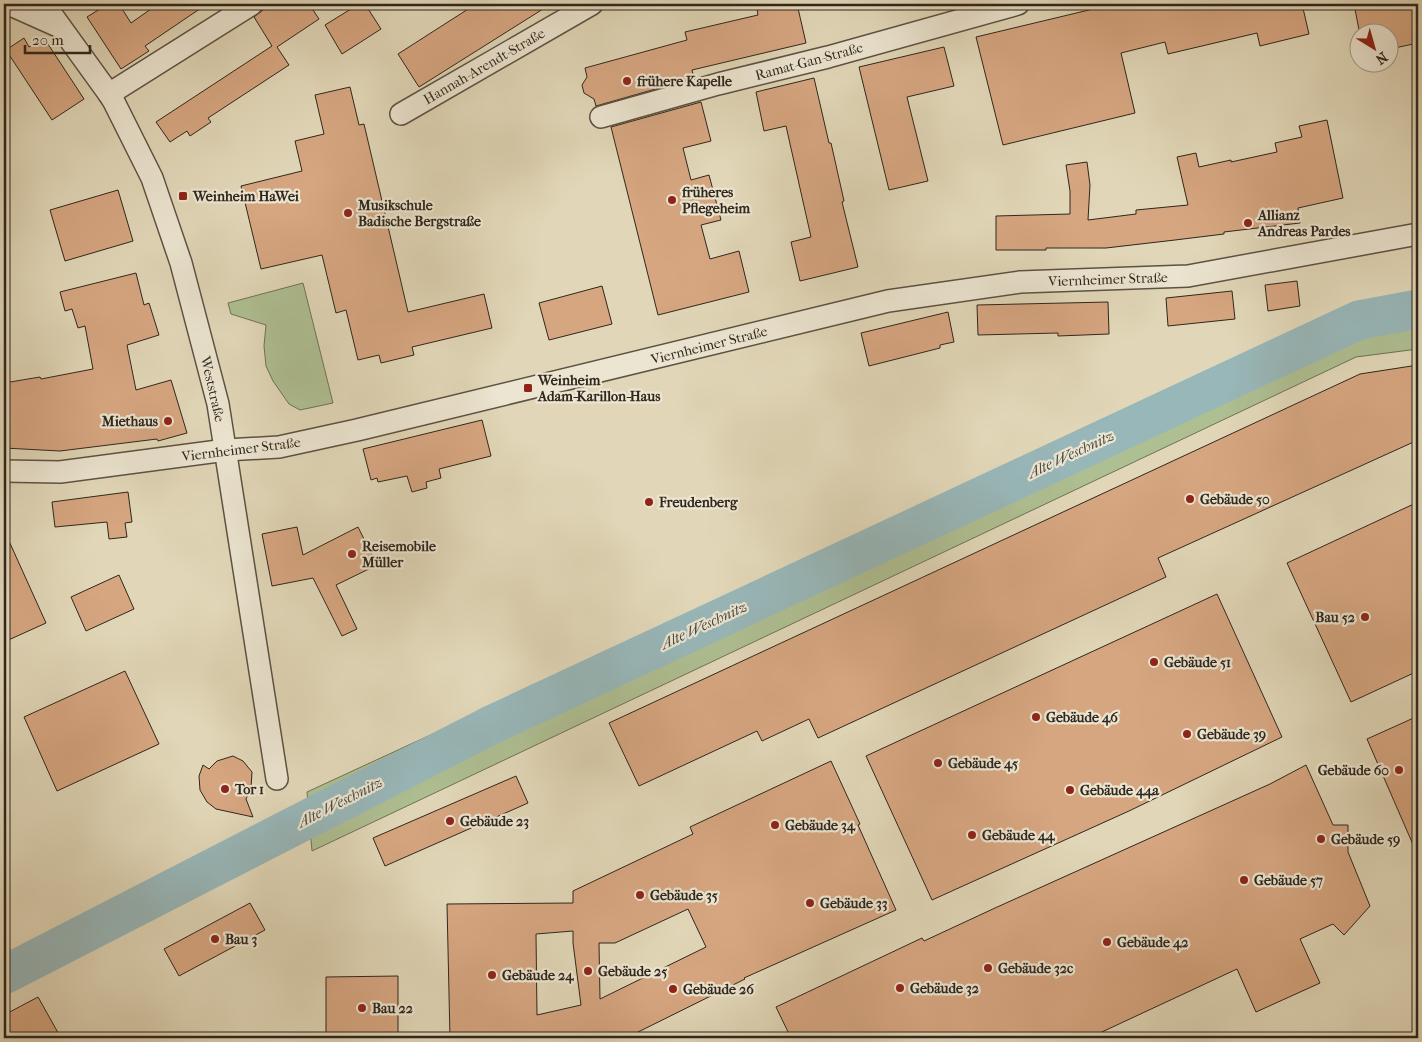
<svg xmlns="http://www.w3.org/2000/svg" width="1422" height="1042" font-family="'IM FELL French Canon',serif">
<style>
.green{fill:#aebf92;stroke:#6e7257}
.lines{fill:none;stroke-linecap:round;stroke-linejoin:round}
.river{stroke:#98b7b9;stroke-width:39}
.building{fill:#d6a681;stroke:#2f261c;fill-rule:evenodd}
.minor-casing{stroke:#5c5243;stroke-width:24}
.minor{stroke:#ece5d1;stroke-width:21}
.poi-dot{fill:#8f2418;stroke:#ece5d1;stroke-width:2}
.labels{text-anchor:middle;stroke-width:4.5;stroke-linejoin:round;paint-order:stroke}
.street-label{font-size:14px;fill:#2f261c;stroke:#ece5d1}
.poi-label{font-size:14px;font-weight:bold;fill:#2f261c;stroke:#ece5d1;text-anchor:start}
.water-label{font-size:15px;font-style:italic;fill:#494a43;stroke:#ece5d1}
</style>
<rect width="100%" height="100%" fill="#e1d7b8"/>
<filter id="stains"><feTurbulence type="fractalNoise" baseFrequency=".004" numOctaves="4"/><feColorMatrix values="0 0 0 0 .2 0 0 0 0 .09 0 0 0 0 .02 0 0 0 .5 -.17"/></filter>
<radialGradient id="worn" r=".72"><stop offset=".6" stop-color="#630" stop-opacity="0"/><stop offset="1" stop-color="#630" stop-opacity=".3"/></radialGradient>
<g class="green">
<path d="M 303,283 L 333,403 L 300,410 L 289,404 L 273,381 L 266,366 L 264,346 L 266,325 L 231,314 L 228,303 Z"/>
<path d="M 1418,306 L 1418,349 L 1356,357 L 312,851 L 307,792 L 465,719 L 681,624 L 859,536 L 1348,316 Z"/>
</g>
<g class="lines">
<path class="river" d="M 4,975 L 489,726 L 1359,320 L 1418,309"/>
</g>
<g class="building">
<path d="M 108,4 L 119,4 L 131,23 L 158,4 L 207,4 L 145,46 L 149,51 L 121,69 L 87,17 Z"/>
<path d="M 264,4 L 309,4 L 319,19 L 277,47 L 289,65 L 208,118 L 211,122 L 190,136 L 187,131 L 170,142 L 156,122 L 272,46 L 254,17 L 263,10 Z"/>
<path d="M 359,4 L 365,4 L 381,29 L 342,54 L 325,25 Z"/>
<path d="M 476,4 L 551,4 L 419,87 L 398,54 Z"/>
<path d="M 756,4 L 797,4 L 806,43 L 692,70 L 694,78 L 596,106 L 594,99 L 584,93 L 582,85 L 587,77 L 585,68 L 687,40 L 685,32 L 758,15 Z"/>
<path d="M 1114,4 L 1302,4 L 1309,34 L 1260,46 L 1257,33 L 1168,54 L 1165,42 L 1121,53 L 1135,113 L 1003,145 L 976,37 Z"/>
<path d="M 1354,4 L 1418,4 L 1418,43 L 1390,49 L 1390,32 L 1360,32 L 1360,35 Z"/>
<path d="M 24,38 L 29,47 L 44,38 L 84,99 L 52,120 L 6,50 Z"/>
<path d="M 944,47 L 954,86 L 907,97 L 928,181 L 889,190 L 859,67 Z"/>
<path d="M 814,78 L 829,143 L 831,143 L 844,201 L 842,202 L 858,267 L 800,281 L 791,242 L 811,237 L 786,126 L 764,131 L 756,92 Z"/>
<path d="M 350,87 L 359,125 L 364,124 L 408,312 L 484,294 L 492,328 L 412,347 L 414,355 L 381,363 L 379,355 L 358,360 L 346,310 L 336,313 L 322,255 L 261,269 L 241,186 L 302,171 L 295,141 L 324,134 L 315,95 Z"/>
<path d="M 701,102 L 711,141 L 683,148 L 691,180 L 709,175 L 721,220 L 701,225 L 710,259 L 739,251 L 749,292 L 658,315 L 611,127 Z"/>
<path d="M 1327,120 L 1343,198 L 1298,208 L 1300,223 L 1224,232 L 1224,234 L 1175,240 L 1106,248 L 1046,248 L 1046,250 L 996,250 L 996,216 L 1070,214 L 1070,191 L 1066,165 L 1087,162 L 1090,185 L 1088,220 L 1136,214 L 1136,210 L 1188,205 L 1177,157 L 1196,153 L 1199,167 L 1231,160 L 1231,162 L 1277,152 L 1275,143 L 1302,137 L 1299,126 Z"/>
<path d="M 118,190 L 133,241 L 65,261 L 50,210 Z"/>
<path d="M 136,273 L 144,305 L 149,303 L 159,335 L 127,345 L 136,390 L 171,380 L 187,433 L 158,441 L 157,439 L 60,451 L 4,448 L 7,400 L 4,401 L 4,383 L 40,377 L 41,379 L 93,369 L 85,326 L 78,328 L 72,309 L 65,311 L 60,292 Z"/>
<path d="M 1297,281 L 1300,306 L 1268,311 L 1265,285 Z"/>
<path d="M 602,286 L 612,324 L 549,340 L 539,303 Z"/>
<path d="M 1232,291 L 1235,319 L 1168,326 L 1166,298 Z"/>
<path d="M 1108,302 L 1109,334 L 1058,336 L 1058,333 L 978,335 L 977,305 Z"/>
<path d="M 948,312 L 954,342 L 940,345 L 940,348 L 869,366 L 861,333 Z"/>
<path d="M 1418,365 L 1418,440 L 1158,558 L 1166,577 L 818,738 L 809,719 L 762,741 L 757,731 L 639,786 L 609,723 L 1360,374 Z"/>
<path d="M 482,420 L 491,456 L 439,469 L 441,478 L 426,482 L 427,488 L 412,492 L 407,476 L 378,482 L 377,478 L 371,480 L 363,449 Z"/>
<path d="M 128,492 L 132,522 L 125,523 L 127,537 L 109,539 L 107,522 L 55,527 L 52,502 Z"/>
<path d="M 1418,502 L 1418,671 L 1351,702 L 1287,563 Z"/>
<path d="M 297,527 L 303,555 L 358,527 L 377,565 L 336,585 L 357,629 L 342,636 L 313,578 L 272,586 L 262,534 Z"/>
<path d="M 4,530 L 46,623 L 4,642 Z"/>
<path d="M 119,575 L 134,609 L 86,631 L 71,597 Z"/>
<path d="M 1217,594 L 1282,737 L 1129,811 L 932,900 L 866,756 Z"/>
<path d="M 125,671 L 159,744 L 57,791 L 24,717 Z"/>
<path d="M 1418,716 L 1418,856 L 1367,739 Z"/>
<path d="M 233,756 L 243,761 L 252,772 L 251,788 L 246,799 L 253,817 L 216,809 L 207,802 L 200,790 L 199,776 L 203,765 L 209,769 L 217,761 Z"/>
<path d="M 831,761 L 860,824 L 858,825 L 896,910 L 744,978 L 745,979 L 626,1038 L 450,1038 L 447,904 L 573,903 L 573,891 L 693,834 L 690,827 ZM 688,909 L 706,947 L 600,999 L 599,943 L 615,943 ZM 573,931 L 573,943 L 581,1005 L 537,1015 L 536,934 Z"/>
<path d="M 1306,765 L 1333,825 L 1348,825 L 1348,852 L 1370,906 L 1344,935 L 1333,924 L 1300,939 L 1320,983 L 1256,1012 L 1237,969 L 1089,1038 L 791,1038 L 776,1007 L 922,938 L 924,941 L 995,908 L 1270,784 Z"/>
<path d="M 516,776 L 528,803 L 385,866 L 373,838 Z"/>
<path d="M 250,903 L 265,930 L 179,976 L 164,949 Z"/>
<path d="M 398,976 L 398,1038 L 326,1038 L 326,977 Z"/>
<path d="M 38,997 L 61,1038 L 4,1038 L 4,1015 Z"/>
</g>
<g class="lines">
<defs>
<g id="minor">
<path d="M 44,4 L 109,94 L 114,102 L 152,178 L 181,263 L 218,404 L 277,779"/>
<path d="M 4,6 L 13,6 L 60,27"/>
<path d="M 109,94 L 252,4"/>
<path d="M 401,114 L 592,4"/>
<path d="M 601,117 L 718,84 L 828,57 L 1018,4"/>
<path d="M 4,471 L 60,472 L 226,450 L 279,447 L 357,430 L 888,301 L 1020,282 L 1188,276 L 1418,234"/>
</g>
</defs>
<use href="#minor" class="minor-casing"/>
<use href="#minor" class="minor"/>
</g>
<g class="poi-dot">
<circle cx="627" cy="81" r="5"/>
<rect x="178" y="191" width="10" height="10" rx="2.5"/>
<circle cx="672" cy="200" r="5"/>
<circle cx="348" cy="213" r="5"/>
<circle cx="1248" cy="223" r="5"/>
<rect x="523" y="383" width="10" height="10" rx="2.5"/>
<circle cx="168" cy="421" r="5"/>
<circle cx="1190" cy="499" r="5"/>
<circle cx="649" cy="502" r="5"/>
<circle cx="352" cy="554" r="5"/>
<circle cx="1365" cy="617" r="5"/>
<circle cx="1154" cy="662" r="5"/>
<circle cx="1036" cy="717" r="5"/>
<circle cx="1187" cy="734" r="5"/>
<circle cx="938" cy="763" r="5"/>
<circle cx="1399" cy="770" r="5"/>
<circle cx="225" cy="789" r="5"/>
<circle cx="1070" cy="790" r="5"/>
<circle cx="450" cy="821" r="5"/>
<circle cx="775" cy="825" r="5"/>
<circle cx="972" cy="835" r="5"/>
<circle cx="1321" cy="839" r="5"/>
<circle cx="1244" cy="880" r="5"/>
<circle cx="640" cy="895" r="5"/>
<circle cx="810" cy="903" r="5"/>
<circle cx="215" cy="939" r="5"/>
<circle cx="1107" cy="942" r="5"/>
<circle cx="988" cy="968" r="5"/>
<circle cx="588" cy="971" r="5"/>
<circle cx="492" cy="975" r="5"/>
<circle cx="900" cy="988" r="5"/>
<circle cx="673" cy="989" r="5"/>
<circle cx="362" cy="1008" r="5"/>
</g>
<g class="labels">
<g class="street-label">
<text transform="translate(809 61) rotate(-15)" y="5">Ramat-Gan-Straße</text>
<text transform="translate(484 66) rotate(-30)" y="5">Hannah-Arendt-Straße</text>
<text transform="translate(1108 279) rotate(-2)" y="5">Viernheimer Straße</text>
<text transform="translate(709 345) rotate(-14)" y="5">Viernheimer Straße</text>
<text transform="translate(213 389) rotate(77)" y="5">Weststraße</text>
<text transform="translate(241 449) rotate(-7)" y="5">Viernheimer Straße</text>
</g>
<g class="poi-label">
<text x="637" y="86">frühere Kapelle</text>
<text x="682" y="197">früheres<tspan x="682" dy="16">Pflegeheim</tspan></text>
<text x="193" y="201">Weinheim HaWei</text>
<text x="358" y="210">Musikschule<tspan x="358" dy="16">Badische Bergstraße</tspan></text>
<text x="1258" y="220">Allianz<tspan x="1258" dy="16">Andreas Pardes</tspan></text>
<text x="538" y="385">Weinheim<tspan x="538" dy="16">Adam-Karillon-Haus</tspan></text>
<text x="158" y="426" text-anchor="end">Miethaus</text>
<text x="1200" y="504">Gebäude 50</text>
<text x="659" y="507">Freudenberg</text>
<text x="362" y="551">Reisemobile<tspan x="362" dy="16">Müller</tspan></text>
<text x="1355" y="622" text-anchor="end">Bau 52</text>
<text x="1164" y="667">Gebäude 51</text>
<text x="1046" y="722">Gebäude 46</text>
<text x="1197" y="739">Gebäude 39</text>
<text x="948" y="768">Gebäude 45</text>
<text x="1389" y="775" text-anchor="end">Gebäude 60</text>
<text x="235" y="794">Tor 1</text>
<text x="1080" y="795">Gebäude 44a</text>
<text x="460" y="826">Gebäude 23</text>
<text x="785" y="830">Gebäude 34</text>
<text x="982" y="840">Gebäude 44</text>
<text x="1331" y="844">Gebäude 59</text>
<text x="1254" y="885">Gebäude 57</text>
<text x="650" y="900">Gebäude 35</text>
<text x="820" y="908">Gebäude 33</text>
<text x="225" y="944">Bau 3</text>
<text x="1117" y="947">Gebäude 42</text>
<text x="998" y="973">Gebäude 32c</text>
<text x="598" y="976">Gebäude 25</text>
<text x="502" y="980">Gebäude 24</text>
<text x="910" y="993">Gebäude 32</text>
<text x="683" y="994">Gebäude 26</text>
<text x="372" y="1013">Bau 22</text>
</g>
<g class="water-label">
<text transform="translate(1071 454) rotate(-25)" y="5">Alte Weschnitz</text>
<text transform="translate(704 625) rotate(-25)" y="5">Alte Weschnitz</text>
<text transform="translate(340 802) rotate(-27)" y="5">Alte Weschnitz</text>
</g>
</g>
<rect width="1422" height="1042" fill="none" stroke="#e1d7b8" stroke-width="20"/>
<rect x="5" y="5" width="1412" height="1032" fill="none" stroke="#2f261c" stroke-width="2.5"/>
<rect x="10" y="10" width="1402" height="1022" fill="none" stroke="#2f261c"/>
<g transform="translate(1374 48) rotate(143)"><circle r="24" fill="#ece5d1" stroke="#a09989"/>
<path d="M0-4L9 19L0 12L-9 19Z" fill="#8f2418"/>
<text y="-8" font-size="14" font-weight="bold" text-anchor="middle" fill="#2f261c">N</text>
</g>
<path d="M25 45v8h65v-8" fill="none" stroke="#2f261c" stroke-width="2.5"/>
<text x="32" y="45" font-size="15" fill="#2f261c" stroke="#ece5d1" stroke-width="4" paint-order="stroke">20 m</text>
<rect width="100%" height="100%" filter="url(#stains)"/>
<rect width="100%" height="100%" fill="url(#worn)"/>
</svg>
